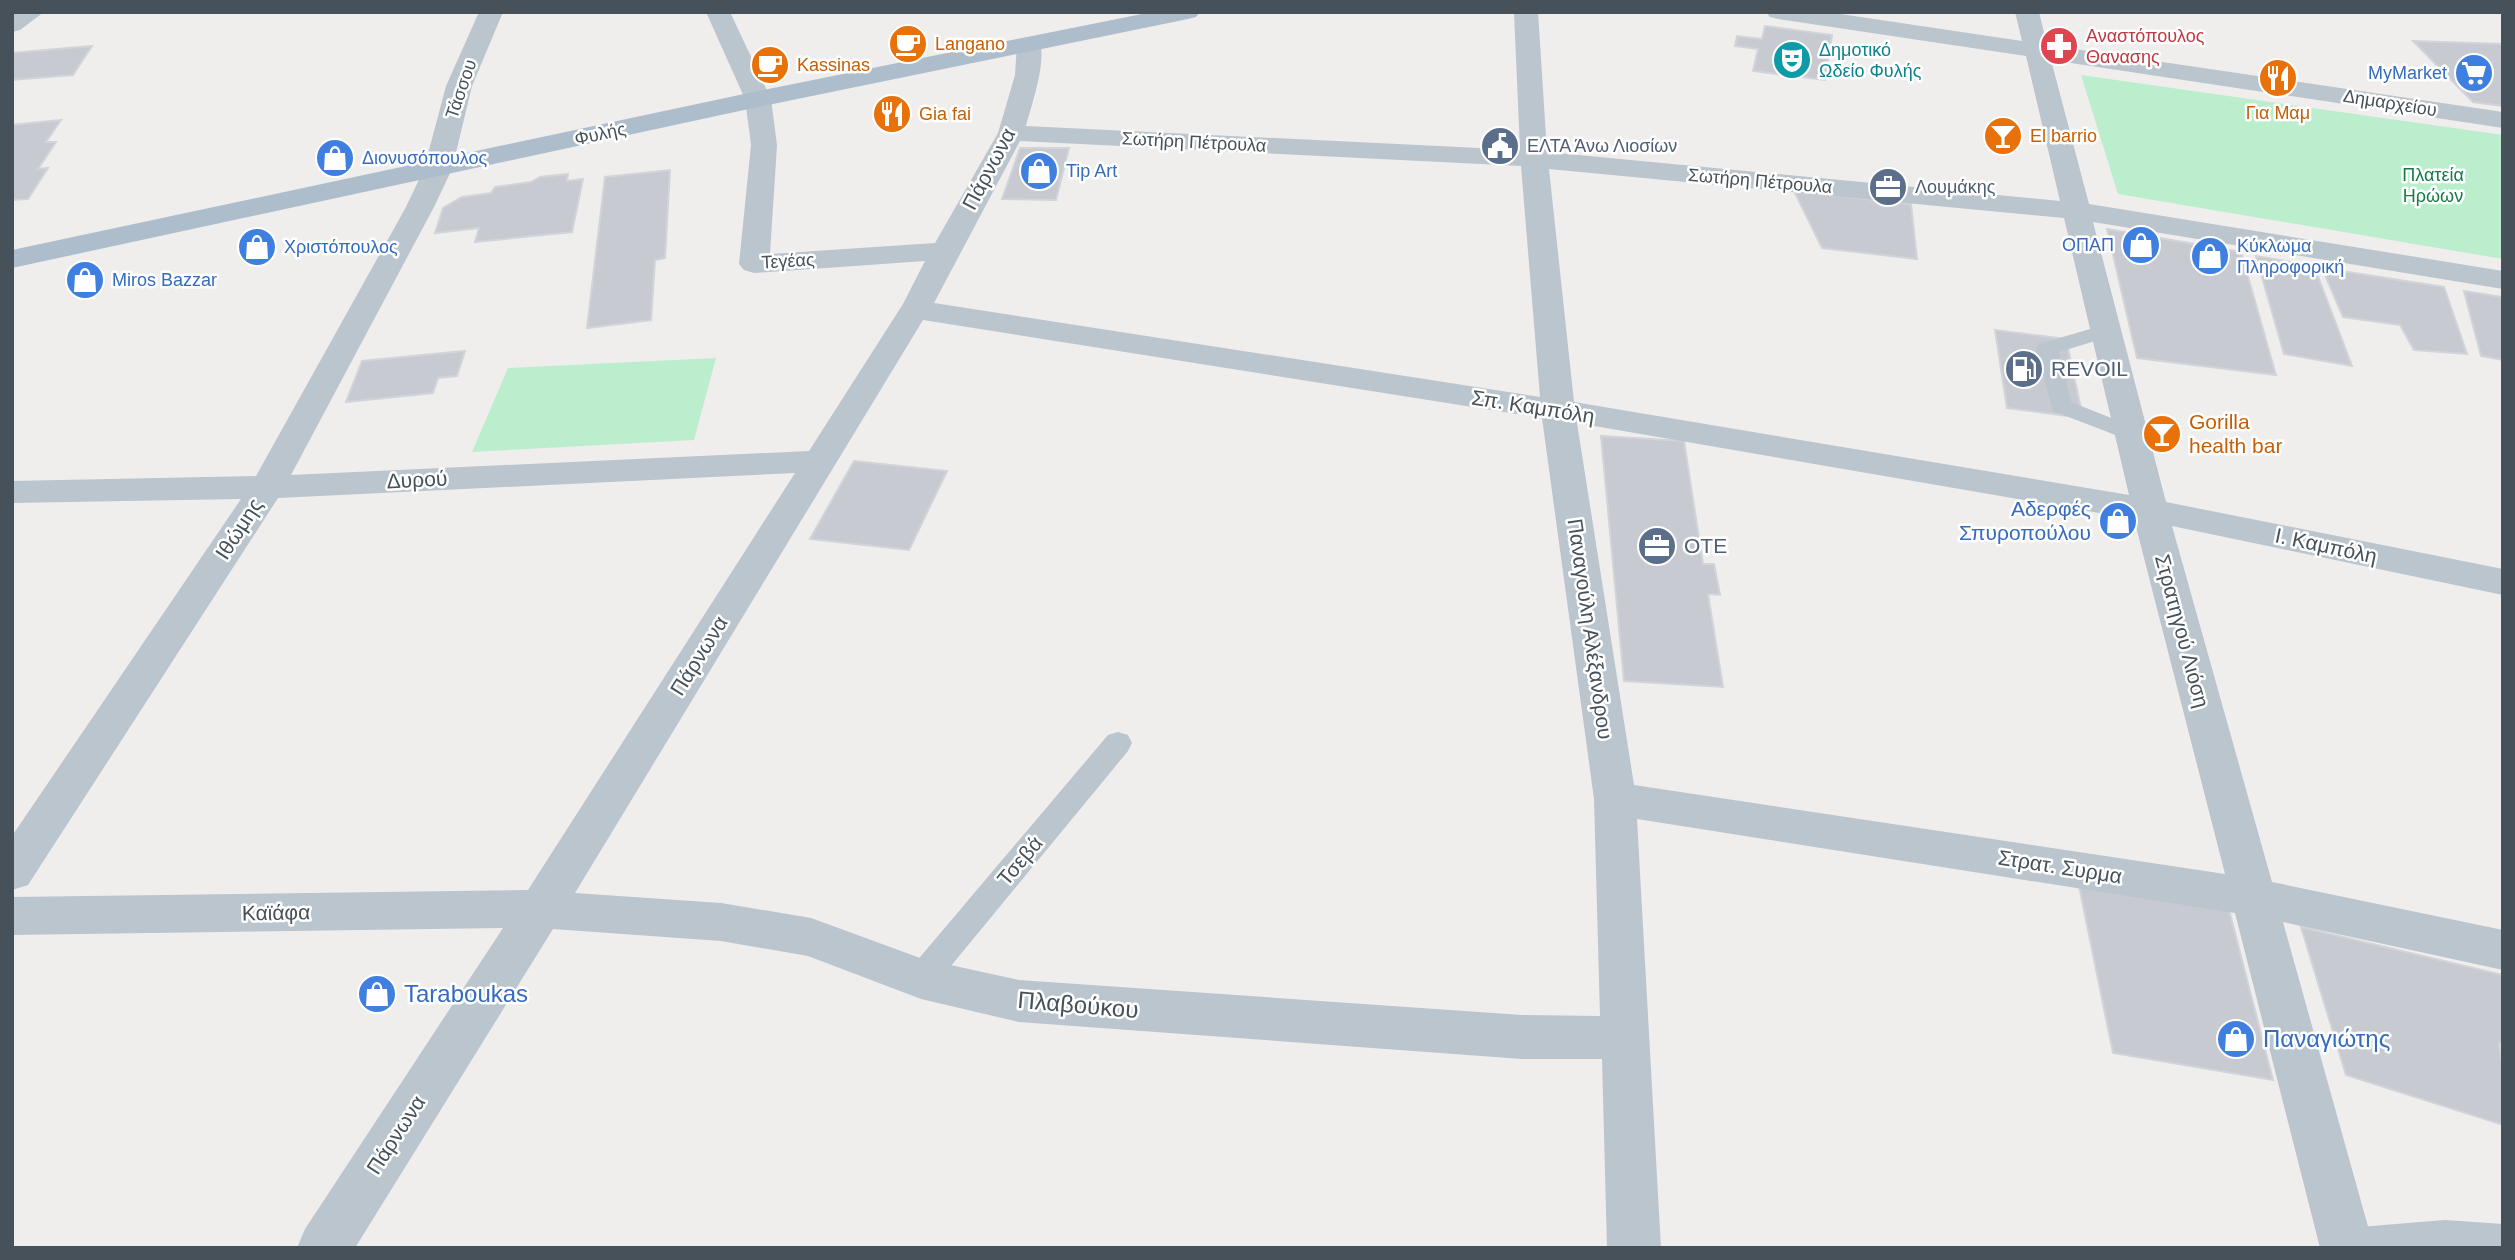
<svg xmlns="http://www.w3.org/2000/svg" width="2515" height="1260" font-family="Helvetica,sans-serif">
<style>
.green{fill:#bbeecd}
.building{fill:#c7cad0;stroke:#d1d4d9;stroke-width:2}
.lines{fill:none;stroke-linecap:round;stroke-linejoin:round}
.service{fill:#bbc5cd;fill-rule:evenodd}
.minor{fill:#bbc5cd;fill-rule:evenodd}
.primary{fill:#adbdcc;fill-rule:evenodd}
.labels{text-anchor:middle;stroke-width:5;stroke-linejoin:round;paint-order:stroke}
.far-health-label{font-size:18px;fill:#be3a42;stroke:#fff;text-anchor:start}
.far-food-label{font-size:18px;fill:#c56008;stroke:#fff;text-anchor:start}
.far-culture-label{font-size:18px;fill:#0d838f;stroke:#fff;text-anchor:start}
.far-shop-label{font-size:18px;fill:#366cbe;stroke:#fff;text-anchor:start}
.far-street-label{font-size:18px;fill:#46515a;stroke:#fff}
.far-service-label{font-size:18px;fill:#4e5e75;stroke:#fff;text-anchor:start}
.far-park-label{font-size:18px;fill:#177b47;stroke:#fff}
.street-label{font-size:21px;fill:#46515a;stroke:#fff}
.service-label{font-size:21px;fill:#4e5e75;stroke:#fff;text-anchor:start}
.food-label{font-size:21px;fill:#c56008;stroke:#fff;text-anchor:start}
.shop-label{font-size:21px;fill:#366cbe;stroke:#fff;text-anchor:end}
.near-shop-label{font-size:24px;fill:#366cbe;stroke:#fff;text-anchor:start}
.near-street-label{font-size:24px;fill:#46515a;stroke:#fff}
</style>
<rect width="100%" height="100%" fill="#f0eded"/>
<g class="green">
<path d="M 2081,75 L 2503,135 L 2503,259 L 2118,194 Z"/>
<path d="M 716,358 L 694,440 L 472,452 L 508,368 Z"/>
</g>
<g class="building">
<path d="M 1765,26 L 1832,35 L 1825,80 L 1753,71 L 1758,49 L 1735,46 L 1737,36 L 1762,39 Z"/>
<path d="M 2413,41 L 2503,44 L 2503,106 L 2473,102 Z"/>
<path d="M 92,46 L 73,75 L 12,80 L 12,53 Z"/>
<path d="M 61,120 L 46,142 L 56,142 L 38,169 L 48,168 L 28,199 L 12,200 L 12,125 Z"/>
<path d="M 1020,148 L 1069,148 L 1056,200 L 1002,199 Z"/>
<path d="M 670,170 L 665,258 L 655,260 L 651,320 L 587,328 L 605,177 Z"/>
<path d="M 568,174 L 567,181 L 583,179 L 572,232 L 475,242 L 479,228 L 435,233 L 443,208 L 462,197 L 491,193 L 495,187 L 531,182 L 540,177 Z"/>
<path d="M 1794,191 L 1911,204 L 1917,259 L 1822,248 Z"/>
<path d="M 2107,229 L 2241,252 L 2276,375 L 2137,358 Z"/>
<path d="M 2256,256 L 2314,266 L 2352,366 L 2284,354 Z"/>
<path d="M 2322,268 L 2444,287 L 2467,354 L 2414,350 L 2400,325 L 2343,317 Z"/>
<path d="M 2464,291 L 2503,297 L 2503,360 L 2481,356 Z"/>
<path d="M 1995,330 L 2066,339 L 2083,418 L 2007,408 Z"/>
<path d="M 465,351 L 457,376 L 438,378 L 433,393 L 346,402 L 362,361 Z"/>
<path d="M 1601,436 L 1684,441 L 1703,564 L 1714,564 L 1720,595 L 1708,594 L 1723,687 L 1624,681 Z"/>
<path d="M 854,461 L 947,471 L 909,550 L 810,539 Z"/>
<path d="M 2079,886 L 2229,910 L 2273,1080 L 2113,1053 Z"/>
<path d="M 2301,927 L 2503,975 L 2503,1044 L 2499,1043 L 2503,1070 L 2503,1125 L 2346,1075 Z"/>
</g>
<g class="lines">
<g class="service">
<path d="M 2107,324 L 2115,325 L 2118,330 L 2115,335 L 2059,352 L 2071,402 L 2139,429 L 2142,434 L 2139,439 L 2131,441 L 2053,411 L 2036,349 L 2039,344 Z"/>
<path d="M 1118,732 L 1128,735 L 1132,743 L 1128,751 L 932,989 L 921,993 L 910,989 L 905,979 L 910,969 L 1108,735 Z"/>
<path d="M 2445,1220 L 2503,1224 L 2503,1248 L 2329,1246 L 2334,1233 L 2347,1228 Z"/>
</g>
<g class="minor">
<path d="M 16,12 L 44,12 L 20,30 L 12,32 L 12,14 Z"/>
<path d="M 479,12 L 503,12 L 472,86 L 452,169 L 434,207 L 291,475 L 809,451 L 903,304 L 925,261 L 754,273 L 744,270 L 739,264 L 751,145 L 745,99 L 706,12 L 730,12 L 771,99 L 777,145 L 770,254 L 935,243 L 998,133 L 1015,75 L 1017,44 L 1020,39 L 1029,37 L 1038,39 C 1049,56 1031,106 1026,126 L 1520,150 L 1514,12 L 1538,12 L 1547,152 L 2060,201 L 2026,56 L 1778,19 L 1770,17 L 1766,12 L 1827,12 L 2022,41 L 2015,12 L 2039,12 L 2047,45 L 2503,112 L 2503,128 L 2051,60 L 2089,204 L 2503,271 L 2503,289 L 2093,222 L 2166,502 L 2503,569 L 2503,595 L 2172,526 L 2272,882 L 2503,930 L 2503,970 L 2283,922 L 2374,1248 L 2320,1248 L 2235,913 L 1637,819 L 1661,1248 L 1607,1248 L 1602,1059 L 1522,1059 L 1019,1022 L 921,999 L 808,956 L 721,941 L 553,929 L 355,1248 L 297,1248 L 305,1229 L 503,928 L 12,935 L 12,897 L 528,890 L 795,473 L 278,498 L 28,885 L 12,890 L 12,836 L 241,499 L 12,503 L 12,481 L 256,476 L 406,207 L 424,169 L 446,86 ZM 1020,141 L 1521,166 L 1540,397 L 934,303 ZM 1549,169 L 2064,218 L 2129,495 L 1574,402 ZM 923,320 L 1542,418 L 1594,799 L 1600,1016 L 1522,1015 L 1019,980 L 923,959 L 811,918 L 721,903 L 575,893 ZM 1577,423 L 2134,519 L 2225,874 L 1634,785 Z"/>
</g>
<path class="primary" d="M 1152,12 L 1200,12 L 1196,17 L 1188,19 L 758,107 L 12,268 L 12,250 L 758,91 Z"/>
</g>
<defs>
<symbol id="cafe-disc" viewBox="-11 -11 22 22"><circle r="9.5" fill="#e8710a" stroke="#fff"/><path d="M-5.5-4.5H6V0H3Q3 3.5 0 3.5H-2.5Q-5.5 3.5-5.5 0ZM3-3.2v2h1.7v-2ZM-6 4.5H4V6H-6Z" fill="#fff"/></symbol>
<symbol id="pharmacy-disc" viewBox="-11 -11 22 22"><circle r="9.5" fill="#e0444e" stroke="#fff"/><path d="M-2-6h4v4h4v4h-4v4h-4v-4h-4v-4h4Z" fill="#fff"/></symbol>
<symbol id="theatre-disc" viewBox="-11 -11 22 22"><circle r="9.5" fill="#0f9aa8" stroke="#fff"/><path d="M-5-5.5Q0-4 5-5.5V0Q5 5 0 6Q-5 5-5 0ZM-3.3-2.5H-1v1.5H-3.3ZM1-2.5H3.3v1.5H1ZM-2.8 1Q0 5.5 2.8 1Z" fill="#fff"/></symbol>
<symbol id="supermarket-disc" viewBox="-11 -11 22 22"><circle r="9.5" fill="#3f7fe0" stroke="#fff"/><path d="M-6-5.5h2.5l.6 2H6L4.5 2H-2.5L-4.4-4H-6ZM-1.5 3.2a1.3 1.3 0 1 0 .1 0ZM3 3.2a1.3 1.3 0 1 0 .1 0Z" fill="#fff"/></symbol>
<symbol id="restaurant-disc" viewBox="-11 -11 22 22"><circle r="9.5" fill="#e8710a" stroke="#fff"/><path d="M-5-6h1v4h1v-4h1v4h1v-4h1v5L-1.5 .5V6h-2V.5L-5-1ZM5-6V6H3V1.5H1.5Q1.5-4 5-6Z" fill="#fff"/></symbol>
<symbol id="bar-disc" viewBox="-11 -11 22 22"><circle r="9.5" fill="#e8710a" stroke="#fff"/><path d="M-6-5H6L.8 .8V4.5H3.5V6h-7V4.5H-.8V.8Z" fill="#fff"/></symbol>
<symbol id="civic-disc" viewBox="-11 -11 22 22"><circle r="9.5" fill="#5c6f8a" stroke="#fff"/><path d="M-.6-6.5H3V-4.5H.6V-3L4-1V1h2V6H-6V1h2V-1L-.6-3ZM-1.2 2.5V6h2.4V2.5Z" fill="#fff"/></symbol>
<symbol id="shop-disc" viewBox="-11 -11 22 22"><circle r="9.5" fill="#3f7fe0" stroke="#fff"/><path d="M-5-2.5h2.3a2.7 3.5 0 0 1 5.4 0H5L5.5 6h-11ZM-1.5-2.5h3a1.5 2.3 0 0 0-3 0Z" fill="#fff"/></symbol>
<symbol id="office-disc" viewBox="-11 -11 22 22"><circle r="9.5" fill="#5c6f8a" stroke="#fff"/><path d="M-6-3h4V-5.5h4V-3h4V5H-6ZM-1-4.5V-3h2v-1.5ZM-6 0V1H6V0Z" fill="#fff"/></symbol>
<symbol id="fuel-disc" viewBox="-11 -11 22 22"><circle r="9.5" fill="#5c6f8a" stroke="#fff"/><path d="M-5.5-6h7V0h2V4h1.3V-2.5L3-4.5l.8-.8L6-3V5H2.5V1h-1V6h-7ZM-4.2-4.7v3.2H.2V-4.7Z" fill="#fff"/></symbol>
</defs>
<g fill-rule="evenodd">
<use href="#cafe-disc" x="886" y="22" width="44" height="44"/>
<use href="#pharmacy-disc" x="2037" y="24" width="44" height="44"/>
<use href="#theatre-disc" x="1770" y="38" width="44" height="44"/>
<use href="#cafe-disc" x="748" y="43" width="44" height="44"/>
<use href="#supermarket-disc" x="2452" y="51" width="44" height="44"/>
<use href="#restaurant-disc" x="2256" y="56" width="44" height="44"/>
<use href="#restaurant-disc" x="870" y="92" width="44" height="44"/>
<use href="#bar-disc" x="1981" y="114" width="44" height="44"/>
<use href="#civic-disc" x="1478" y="124" width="44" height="44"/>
<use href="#shop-disc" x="313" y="136" width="44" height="44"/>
<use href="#shop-disc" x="1017" y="149" width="44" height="44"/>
<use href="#office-disc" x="1866" y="165" width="44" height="44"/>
<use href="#shop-disc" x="2119" y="223" width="44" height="44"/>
<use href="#shop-disc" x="235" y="225" width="44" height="44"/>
<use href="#shop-disc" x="2188" y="234" width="44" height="44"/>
<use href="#shop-disc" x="63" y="258" width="44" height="44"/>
<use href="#fuel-disc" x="2002" y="347" width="44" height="44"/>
<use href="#bar-disc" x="2140" y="412" width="44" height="44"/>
<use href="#shop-disc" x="2096" y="499" width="44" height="44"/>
<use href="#office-disc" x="1635" y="524" width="44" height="44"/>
<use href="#shop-disc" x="355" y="972" width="44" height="44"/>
<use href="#shop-disc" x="2214" y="1017" width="44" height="44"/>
</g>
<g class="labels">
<g class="far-health-label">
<text x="2086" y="42">Αναστόπουλος<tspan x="2086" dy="21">Θανασης</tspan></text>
</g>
<g class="far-food-label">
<text x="935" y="50">Langano</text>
<text x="797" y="71">Kassinas</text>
<text x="2278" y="119" text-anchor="middle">Για Μαμ</text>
<text x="919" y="120">Gia fai</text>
<text x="2030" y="142">El barrio</text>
</g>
<g class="far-culture-label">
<text x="1819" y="56">Δημοτικό<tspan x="1819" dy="21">Ωδείο Φυλής</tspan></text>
</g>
<g class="far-shop-label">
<text x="2447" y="79" text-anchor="end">MyMarket</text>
<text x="362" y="164">Διονυσόπουλος</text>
<text x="1066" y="177">Tip Art</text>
<text x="2114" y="251" text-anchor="end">ΟΠΑΠ</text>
<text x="2237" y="252">Κύκλωμα<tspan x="2237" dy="21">Πληροφορική</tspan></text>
<text x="284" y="253">Χριστόπουλος</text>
<text x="112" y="286">Miros Bazzar</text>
</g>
<g class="far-street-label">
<text transform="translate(461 89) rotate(-71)" y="6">Τάσσου</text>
<text transform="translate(2390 103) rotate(9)" y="6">Δημαρχείου</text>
<text transform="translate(600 134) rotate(-12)" y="6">Φυλής</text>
<text transform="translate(1194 142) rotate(3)" y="6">Σωτήρη Πέτρουλα</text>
<text transform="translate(1760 181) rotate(5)" y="6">Σωτήρη Πέτρουλα</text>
<text transform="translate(788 261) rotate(-3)" y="6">Τεγέας</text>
</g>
<g class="far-service-label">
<text x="1527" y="152">ΕΛΤΑ Άνω Λιοσίων</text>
<text x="1915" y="193">Λουμάκης</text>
</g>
<g class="far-park-label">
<text x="2433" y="181">Πλατεία<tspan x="2433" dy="21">Ηρώων</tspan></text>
</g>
<g class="street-label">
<text transform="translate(989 169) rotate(-62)" y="7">Πάρνωνα</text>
<text transform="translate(1533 407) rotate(9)" y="7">Σπ. Καμπόλη</text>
<text transform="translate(417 480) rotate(-3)" y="7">Δυρού</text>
<text transform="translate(239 529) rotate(-57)" y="7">Ιθώμης</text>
<text transform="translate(2326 546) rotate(12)" y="7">Ι. Καμπόλη</text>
<text transform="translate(1590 629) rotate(82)" y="7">Παναγούλη Αλέξανδρου</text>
<text transform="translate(2182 631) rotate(75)" y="7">Στρατηγού Λιόση</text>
<text transform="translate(699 656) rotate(-58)" y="7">Πάρνωνα</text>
<text transform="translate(1020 861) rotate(-50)" y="7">Τσεβά</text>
<text transform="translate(2060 867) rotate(9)" y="7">Στρατ. Συρμα</text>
<text transform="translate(276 913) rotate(-1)" y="7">Καϊάφα</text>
<text transform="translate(396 1135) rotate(-57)" y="7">Πάρνωνα</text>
</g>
<g class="service-label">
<text x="2051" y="376">REVOIL</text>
<text x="1684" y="553">ΟΤΕ</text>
</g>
<g class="food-label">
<text x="2189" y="429">Gorilla<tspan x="2189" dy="24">health bar</tspan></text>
</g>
<g class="shop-label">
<text x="2091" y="516">Αδερφές<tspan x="2091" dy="24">Σπυροπούλου</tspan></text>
</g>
<g class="near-shop-label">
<text x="404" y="1002">Taraboukas</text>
<text x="2263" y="1047">Παναγιώτης</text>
</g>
<g class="near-street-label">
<text transform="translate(1078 1005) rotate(5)" y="8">Πλαβούκου</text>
</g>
</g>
<rect width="2515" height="1260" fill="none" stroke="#46515a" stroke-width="28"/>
</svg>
